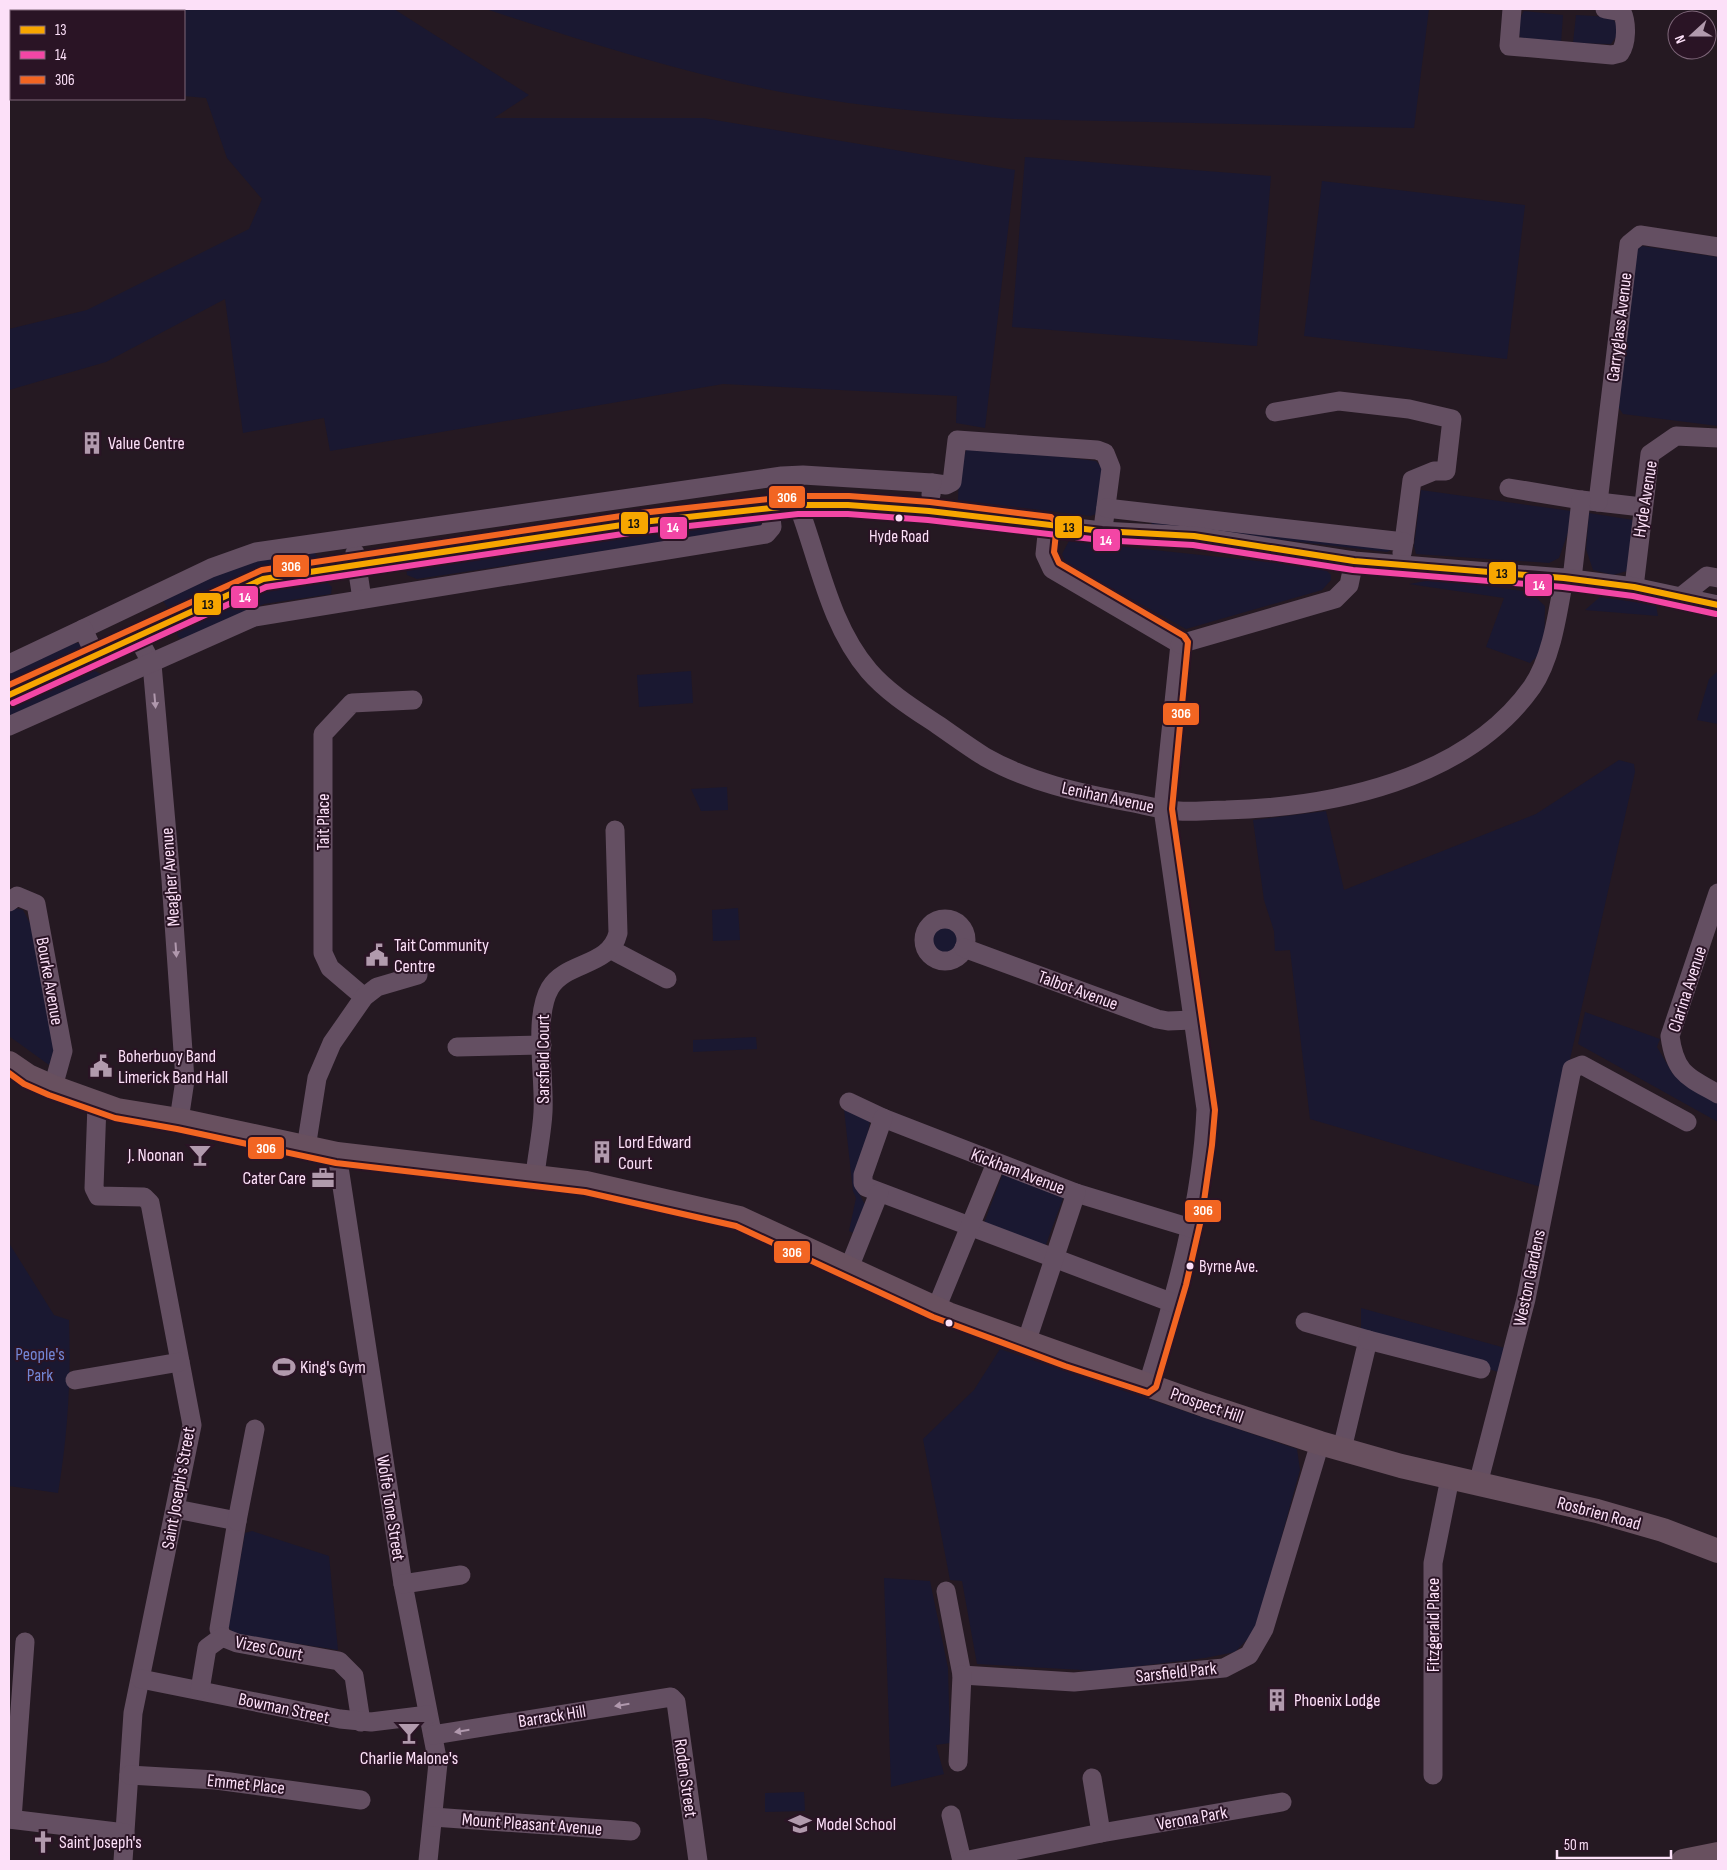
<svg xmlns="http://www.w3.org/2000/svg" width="1727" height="1870" font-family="'Sofia Sans Condensed',sans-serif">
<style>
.green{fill:#1a1831}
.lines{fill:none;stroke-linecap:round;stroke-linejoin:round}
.minor{stroke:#644f62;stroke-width:19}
.major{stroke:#68505f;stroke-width:24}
.bus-1-casing{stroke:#2a1425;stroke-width:10}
.bus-2-casing{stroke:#2a1425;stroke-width:10}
.bus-3-casing{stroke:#2a1425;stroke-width:10}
.bus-1{stroke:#f7a600;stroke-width:6}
.bus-2{stroke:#f346a5;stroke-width:6}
.bus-3{stroke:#f26522;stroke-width:6}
.oneway{fill:#b098ad}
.bus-dot{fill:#fce0f8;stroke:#2a1425;stroke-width:2}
.labels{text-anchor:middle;stroke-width:4;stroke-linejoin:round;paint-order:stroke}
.bus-label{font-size:17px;fill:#fce0f8;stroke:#2a1425}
.street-label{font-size:18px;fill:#fce0f8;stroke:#2a1425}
.poi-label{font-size:18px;fill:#fce0f8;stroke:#2a1425;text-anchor:start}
.park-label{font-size:18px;fill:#7387d6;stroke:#2a1425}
.line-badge{stroke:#2a1425;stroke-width:2}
.badge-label{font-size:14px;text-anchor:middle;font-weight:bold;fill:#fff}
.pale-badge-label{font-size:14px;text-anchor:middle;font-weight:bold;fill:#111}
</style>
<rect width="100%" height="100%" fill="#251922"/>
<g class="green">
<path d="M 71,9 L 394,9 L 529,95 L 494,118 L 703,118 L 1015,170 L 985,428 L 956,423 L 957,396 L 723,384 L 330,451 L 324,418 L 243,433 L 225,299 L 106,362 L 9,390 L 9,329 L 87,310 L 249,229 L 262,199 L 227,158 L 206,98 L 184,96 L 184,11 L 72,11 Z"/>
<path d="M 486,9 L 1429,9 L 1414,128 L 1014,119 C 942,114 863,107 792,94 C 687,75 586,42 486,9 Z"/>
<path d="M 1524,11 L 1563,15 L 1561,43 L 1521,39 C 1517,32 1519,18 1524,11 Z"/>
<path d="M 1576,15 L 1611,17 L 1617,24 L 1616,37 L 1611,44 L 1573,43 Z"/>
<path d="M 1025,157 L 1271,176 L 1257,346 L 1012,327 Z"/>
<path d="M 1322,181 L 1525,205 L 1507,359 L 1304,336 Z"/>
<path d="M 1642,246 L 1718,257 L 1718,426 L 1623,414 L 1619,408 L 1633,252 Z"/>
<path d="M 985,447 L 1096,461 L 1104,470 L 1097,514 L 1090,516 L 958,500 L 959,475 L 966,450 L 969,448 Z"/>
<path d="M 1421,490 L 1571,511 L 1571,524 L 1559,558 L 1549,563 L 1416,554 L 1414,546 Z"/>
<path d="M 1589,513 L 1633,520 L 1627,571 L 1613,575 L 1593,570 L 1586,549 Z"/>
<path d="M 1150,518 L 1393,549 L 1387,552 L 1152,525 Z"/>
<path d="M 761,522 L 761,526 L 756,528 L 417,579 L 407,575 L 406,567 L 624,536 Z"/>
<path d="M 1069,541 L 1324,568 L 1331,575 L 1331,580 L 1322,590 L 1186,629 L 1066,563 L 1062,554 Z"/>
<path d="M 313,550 L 318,558 L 315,563 L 175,609 L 168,608 L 161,598 L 245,559 Z"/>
<path d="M 324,579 L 332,587 L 331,594 L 264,604 L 183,639 L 178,637 L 176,627 L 249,595 Z"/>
<path d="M 1437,579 L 1530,592 L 1545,606 L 1544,650 L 1530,663 L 1486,647 L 1504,598 L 1409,584 Z"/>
<path d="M 1600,597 L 1656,605 L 1658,616 L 1585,610 Z"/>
<path d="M 73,643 L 83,643 L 87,650 L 9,686 L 9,671 Z"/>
<path d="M 91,669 L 101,674 L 98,681 L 9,719 L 9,705 L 63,686 Z"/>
<path d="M 691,671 L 693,703 L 639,707 L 637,675 Z"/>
<path d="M 1718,671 L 1718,724 L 1697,720 L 1709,679 Z"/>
<path d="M 1619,760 L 1634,764 L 1635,772 L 1541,1187 L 1310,1119 L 1290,950 L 1275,951 L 1274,931 L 1264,900 L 1253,820 L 1326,811 L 1344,890 L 1536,814 Z"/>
<path d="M 727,787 L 728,810 L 701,811 L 691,789 Z"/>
<path d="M 11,907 L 23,910 L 34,931 L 56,1043 L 49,1065 L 9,1036 L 9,909 Z"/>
<path d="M 738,908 L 740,940 L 713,941 L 712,910 Z"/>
<circle cx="944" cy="939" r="14"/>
<path d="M 1585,1012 L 1660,1039 L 1657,1047 L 1673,1074 L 1718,1103 L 1718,1122 L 1578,1044 Z"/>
<path d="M 756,1037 L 757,1049 L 693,1052 L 693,1040 Z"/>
<path d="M 844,1109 L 870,1121 L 858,1191 L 865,1205 L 856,1234 L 849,1231 L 856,1198 L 853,1191 Z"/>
<path d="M 1003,1173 L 1064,1196 L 1045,1247 L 984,1223 Z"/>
<path d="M 9,1243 L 54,1315 L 69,1320 C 71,1381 68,1433 58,1493 L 9,1486 Z"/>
<path d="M 1361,1308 L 1516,1351 L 1511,1376 L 1361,1329 Z"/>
<path d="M 1000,1349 L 1297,1449 L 1300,1470 L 1256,1630 L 1235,1652 L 1205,1658 L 1100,1671 L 977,1664 L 962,1581 L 950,1580 L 923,1439 L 974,1390 Z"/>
<path d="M 252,1531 L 329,1556 L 338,1650 L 234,1634 L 228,1626 L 245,1533 Z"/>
<path d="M 884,1578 L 930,1581 L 948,1668 L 950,1743 L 936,1745 L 944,1774 L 891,1787 Z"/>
<path d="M 804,1792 L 805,1811 L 765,1812 L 765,1793 Z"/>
</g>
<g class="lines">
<g class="minor">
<path d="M 1512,9 L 1509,46 L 1612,55 L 1620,53 C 1627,43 1627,23 1622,12 L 1605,9"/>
<path d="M 1275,412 L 1339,401 L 1409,409 L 1452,419 L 1446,471 L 1434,471 L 1412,480 L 1404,542"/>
<path d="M 1509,488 L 1581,500 L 1642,507"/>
<path d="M 931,495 L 932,483 L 946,485 L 952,482 L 957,440 L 1097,450 L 1105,453 L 1111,468 L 1104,521"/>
<path d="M 1598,502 L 1629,244 L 1640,235 L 1718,247"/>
<path d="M 798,505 C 819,560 829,624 869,671 C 888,693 914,709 938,725 C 954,736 969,747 985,757 C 1029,782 1079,793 1128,802 C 1145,805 1162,810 1179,811 C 1194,812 1210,810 1226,810 C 1333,807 1466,780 1532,687 C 1552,658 1558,611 1564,578"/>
<path d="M 1106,508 L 1404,542 L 1402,553"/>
<path d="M 1048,525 L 1045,554 L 1052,569 L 1180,644 L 1163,809 L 1206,1109 C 1202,1203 1176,1294 1148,1384"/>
<path d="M 355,553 L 362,599"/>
<path d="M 1572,579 L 1581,500"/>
<path d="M 1634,587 L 1650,454 L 1676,436 L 1718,438"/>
<path d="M 1682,596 L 1707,576 L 1718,578"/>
<path d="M 83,629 L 211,568 L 256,552 L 782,476 L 803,475 L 932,483"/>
<path d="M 138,638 L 152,664 L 171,880 L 185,1080 L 179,1120"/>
<path d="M 1180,644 L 1335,599 L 1349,585 L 1354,561"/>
<path d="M 9,664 L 83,629 L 96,657"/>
<path d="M 9,695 L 263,579 L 642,522 L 798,505 L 848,505 L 929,511 L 1102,531 L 1194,536 L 1354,561 L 1564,578 L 1634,587 L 1718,605"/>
<path d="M 9,726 L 254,617 L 766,534 L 772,527 L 771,517"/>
<path d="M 1718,893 L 1670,1036 C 1675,1074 1688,1077 1718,1094"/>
<path d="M 9,902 L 17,896 L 36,904 L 63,1051 L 53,1087"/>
<circle cx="945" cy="940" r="21"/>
<path d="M 964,948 L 1157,1019 L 1168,1021 L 1193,1020"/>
<path d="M 610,949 L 667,979"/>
<path d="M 364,997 L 330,968 L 323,953 L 323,734 L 352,703 L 413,700"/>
<path d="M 457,1047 L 542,1045"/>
<path d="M 849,1102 L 883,1118 L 1076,1193 L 1191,1228"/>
<path d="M 97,1104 L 94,1188 L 98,1196 L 144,1197 L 150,1203 L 192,1425 L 133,1713 L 123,1861"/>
<path d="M 883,1118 L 863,1175 L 863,1183 L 866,1187 L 1173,1303"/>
<path d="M 306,1148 L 317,1078 L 332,1043 L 364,997 L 377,987 L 418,975"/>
<path d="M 337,1154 L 403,1584 L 438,1763 L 428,1861"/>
<path d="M 535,1176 C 537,1155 542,1133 543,1112 C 545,1077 533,1017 550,988 C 566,961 610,967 618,933 L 615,830"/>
<path d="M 849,1268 L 879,1193"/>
<path d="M 936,1309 L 996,1163"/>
<path d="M 1305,1322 L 1368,1340 L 1342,1449"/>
<path d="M 1368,1340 L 1481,1369"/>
<path d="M 1026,1343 L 1076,1193"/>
<path d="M 75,1380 L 180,1362"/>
<path d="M 1478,1484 L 1526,1299 L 1572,1069 L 1582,1065 L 1687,1122"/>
<path d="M 176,1509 L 237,1521 L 219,1629 L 222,1637 L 237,1643 L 339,1661 L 354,1676 L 361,1722"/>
<path d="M 237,1521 L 255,1429"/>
<path d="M 403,1584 L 461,1575"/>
<path d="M 946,1591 L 962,1675 L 1074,1682 L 1224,1668 L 1249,1655 L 1264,1629 L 1320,1443"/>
<path d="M 141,1679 L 340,1719 L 371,1722 L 428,1715"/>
<path d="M 200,1690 L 207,1648 L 222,1637"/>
<path d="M 433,1735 L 671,1697 L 676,1702 L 698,1861"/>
<path d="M 958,1762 L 962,1675"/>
<path d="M 129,1775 L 216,1780 L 361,1800"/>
<path d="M 1433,1775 L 1433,1563 L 1450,1478"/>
<path d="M 951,1815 L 962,1861"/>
<path d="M 433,1817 L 631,1831"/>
<path d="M 9,1819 L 125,1833"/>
<path d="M 12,1819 L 25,1642"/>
<path d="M 1101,1833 L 1282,1802"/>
<path d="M 964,1861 L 1101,1833 L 1092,1778"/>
</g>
<g class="major">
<path d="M 9,1063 L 28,1076 L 53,1087 L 117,1110 L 179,1120 L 337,1154 L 586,1183 L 739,1218 L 948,1314 L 1204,1405 L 1320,1443 L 1401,1466 L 1597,1511 L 1663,1530 L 1718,1551"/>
<path d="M 1683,1861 L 1718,1854"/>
</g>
<defs>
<path id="bus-1" d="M 9,695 L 263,579 L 642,522 L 798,505 L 848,505 L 929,511 L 1102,531 L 1194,536 L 1354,561 L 1564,578 L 1634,587 L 1718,605"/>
<path id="bus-2" d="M 13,703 L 266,587 L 643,531 L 798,514 L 848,514 L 928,520 L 1101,540 L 1193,545 L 1353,570 L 1563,587 L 1633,596 L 1716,614"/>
<path id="bus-3" d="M 9,685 L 262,570 L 641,513 L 797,496 L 849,496 L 930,502 L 1051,517 L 1057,523 L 1054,552 L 1059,563 L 1184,636 L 1188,642 L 1172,809 L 1215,1110 L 1212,1145 L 1202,1215 L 1186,1285 L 1156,1387 L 1148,1393 L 1065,1366 L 933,1317 L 736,1226 L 585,1192 L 336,1163 L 177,1129 L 115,1118 L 49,1095 L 24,1084 L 9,1073"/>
</defs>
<use href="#bus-1" class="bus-1-casing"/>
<use href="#bus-2" class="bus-2-casing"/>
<use href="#bus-3" class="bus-3-casing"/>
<use href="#bus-1" class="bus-1"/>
<use href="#bus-2" class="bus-2"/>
<use href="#bus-3" class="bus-3"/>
</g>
<defs><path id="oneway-solid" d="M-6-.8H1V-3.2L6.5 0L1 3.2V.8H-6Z" transform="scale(1.25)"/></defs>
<g class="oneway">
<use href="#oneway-solid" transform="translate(155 701) rotate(85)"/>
<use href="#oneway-solid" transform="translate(176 950) rotate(86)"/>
<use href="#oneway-solid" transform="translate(622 1705) rotate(171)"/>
<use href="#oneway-solid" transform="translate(462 1731) rotate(171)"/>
</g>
<defs>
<symbol id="building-bare" viewBox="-9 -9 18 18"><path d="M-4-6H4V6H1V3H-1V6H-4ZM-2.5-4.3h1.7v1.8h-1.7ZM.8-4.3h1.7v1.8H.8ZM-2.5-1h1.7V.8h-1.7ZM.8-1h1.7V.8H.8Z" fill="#b19aad" stroke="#2a1425" stroke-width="2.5" paint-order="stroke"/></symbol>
<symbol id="civic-bare" viewBox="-9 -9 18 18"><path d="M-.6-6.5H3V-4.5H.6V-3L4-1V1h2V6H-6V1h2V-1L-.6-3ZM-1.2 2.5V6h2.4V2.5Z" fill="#b19aad" stroke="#2a1425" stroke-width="2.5" paint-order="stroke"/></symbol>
<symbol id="bar-bare" viewBox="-9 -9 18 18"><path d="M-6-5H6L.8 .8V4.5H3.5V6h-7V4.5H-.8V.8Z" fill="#b19aad" stroke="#2a1425" stroke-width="2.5" paint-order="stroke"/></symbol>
<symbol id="office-bare" viewBox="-9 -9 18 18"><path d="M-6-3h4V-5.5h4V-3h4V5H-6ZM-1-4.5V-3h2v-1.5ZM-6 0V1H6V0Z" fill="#b19aad" stroke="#2a1425" stroke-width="2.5" paint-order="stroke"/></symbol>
<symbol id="stadium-bare" viewBox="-9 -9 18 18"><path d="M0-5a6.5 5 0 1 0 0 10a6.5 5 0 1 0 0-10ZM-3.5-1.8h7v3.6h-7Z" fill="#b19aad" stroke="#2a1425" stroke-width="2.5" paint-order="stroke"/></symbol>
<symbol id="school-bare" viewBox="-9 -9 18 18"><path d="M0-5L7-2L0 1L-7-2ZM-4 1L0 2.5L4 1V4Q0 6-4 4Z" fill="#b19aad" stroke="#2a1425" stroke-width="2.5" paint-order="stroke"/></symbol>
<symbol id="church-bare" viewBox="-9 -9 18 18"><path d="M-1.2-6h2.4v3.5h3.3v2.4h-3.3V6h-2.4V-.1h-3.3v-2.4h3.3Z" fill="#b19aad" stroke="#2a1425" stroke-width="2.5" paint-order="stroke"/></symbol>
</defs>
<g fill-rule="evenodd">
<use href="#building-bare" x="76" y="427" width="32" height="32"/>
<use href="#civic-bare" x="361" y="939" width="32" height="32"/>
<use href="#civic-bare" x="85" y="1050" width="32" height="32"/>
<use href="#building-bare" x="586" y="1136" width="32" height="32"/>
<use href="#bar-bare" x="184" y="1139" width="32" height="32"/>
<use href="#office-bare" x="307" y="1162" width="32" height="32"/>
<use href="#stadium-bare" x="268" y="1351" width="32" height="32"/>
<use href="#building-bare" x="1261" y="1684" width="32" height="32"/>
<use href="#bar-bare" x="393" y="1717" width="32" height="32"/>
<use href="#school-bare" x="784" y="1808" width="32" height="32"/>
<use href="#church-bare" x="27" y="1826" width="32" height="32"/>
</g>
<g class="bus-dot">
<circle cx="899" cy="518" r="4.5"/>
<circle cx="1190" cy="1266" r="4.5"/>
<circle cx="949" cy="1323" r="4.5"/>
</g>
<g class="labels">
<g class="bus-label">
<text x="899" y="542">Hyde Road</text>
<text x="1199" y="1272" text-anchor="start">Byrne Ave.</text>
</g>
<g class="street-label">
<text transform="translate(1619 327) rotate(-83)" y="6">Garryglass Avenue</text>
<text transform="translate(1645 499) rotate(-81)" y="6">Hyde Avenue</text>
<text transform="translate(1108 797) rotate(12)" y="6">Lenihan Avenue</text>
<text transform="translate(323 822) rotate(-90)" y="6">Tait Place</text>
<text transform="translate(170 877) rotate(-94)" y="6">Meagher Avenue</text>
<text transform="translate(50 981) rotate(80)" y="6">Bourke Avenue</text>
<text transform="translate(1687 989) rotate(-72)" y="6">Clarina Avenue</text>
<text transform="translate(1078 990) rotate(20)" y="6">Talbot Avenue</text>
<text transform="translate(543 1059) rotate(-90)" y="6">Sarsfield Court</text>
<text transform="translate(1018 1171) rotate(21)" y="6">Kickham Avenue</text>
<text transform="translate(1529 1278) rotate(-78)" y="6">Weston Gardens</text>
<text transform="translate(1207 1405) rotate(19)" y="6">Prospect Hill</text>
<text transform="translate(178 1488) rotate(-80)" y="6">Saint Joseph's Street</text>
<text transform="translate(391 1508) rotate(81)" y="6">Wolfe Tone Street</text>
<text transform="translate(1599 1513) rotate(15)" y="6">Rosbrien Road</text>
<text transform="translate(1433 1625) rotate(-90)" y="6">Fitzgerald Place</text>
<text transform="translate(269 1648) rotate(11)" y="6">Vizes Court</text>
<text transform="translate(1176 1672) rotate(-6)" y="6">Sarsfield Park</text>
<text transform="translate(284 1708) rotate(12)" y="6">Bowman Street</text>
<text transform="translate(552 1716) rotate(-9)" y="6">Barrack Hill</text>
<text transform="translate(686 1778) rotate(82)" y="6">Roden Street</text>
<text transform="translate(246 1784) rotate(6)" y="6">Emmet Place</text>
<text transform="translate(1192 1818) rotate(-10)" y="6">Verona Park</text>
<text transform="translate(532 1824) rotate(4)" y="6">Mount Pleasant Avenue</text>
</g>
<g class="poi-label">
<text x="108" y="449">Value Centre</text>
<text x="394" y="951">Tait Community<tspan x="394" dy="21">Centre</tspan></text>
<text x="118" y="1062">Boherbuoy Band<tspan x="118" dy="21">Limerick Band Hall</tspan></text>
<text x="618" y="1148">Lord Edward<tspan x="618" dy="21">Court</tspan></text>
<text x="184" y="1161" text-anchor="end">J. Noonan</text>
<text x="306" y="1184" text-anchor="end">Cater Care</text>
<text x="300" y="1373">King's Gym</text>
<text x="1294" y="1706">Phoenix Lodge</text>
<text x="409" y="1764" text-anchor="middle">Charlie Malone's</text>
<text x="816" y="1830">Model School</text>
<text x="59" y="1848">Saint Joseph's</text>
</g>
<g class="park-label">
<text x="40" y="1360">People's<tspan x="40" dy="21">Park</tspan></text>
</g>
</g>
<g class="line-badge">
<rect x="768" y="485" width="38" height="24" rx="5" fill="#f26522"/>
<rect x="620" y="511" width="29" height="24" rx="5" fill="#f7a600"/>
<rect x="1054" y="515" width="29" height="24" rx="5" fill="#f7a600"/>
<rect x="659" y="516" width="29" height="24" rx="5" fill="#f346a5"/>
<rect x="1092" y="528" width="29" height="24" rx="5" fill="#f346a5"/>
<rect x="272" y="554" width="38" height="24" rx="5" fill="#f26522"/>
<rect x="1488" y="561" width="29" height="24" rx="5" fill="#f7a600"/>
<rect x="1524" y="573" width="29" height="24" rx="5" fill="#f346a5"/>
<rect x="230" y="585" width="29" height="24" rx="5" fill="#f346a5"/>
<rect x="193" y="592" width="29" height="24" rx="5" fill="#f7a600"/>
<rect x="1162" y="702" width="38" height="24" rx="5" fill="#f26522"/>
<rect x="247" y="1136" width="38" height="24" rx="5" fill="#f26522"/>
<rect x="1184" y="1199" width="38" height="24" rx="5" fill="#f26522"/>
<rect x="773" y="1240" width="38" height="24" rx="5" fill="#f26522"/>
</g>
<g class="badge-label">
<text x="787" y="502">306</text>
<text x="673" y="532">14</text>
<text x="1106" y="545">14</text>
<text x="291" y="571">306</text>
<text x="1539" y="590">14</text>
<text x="245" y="602">14</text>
<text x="1181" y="718">306</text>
<text x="266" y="1153">306</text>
<text x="1203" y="1215">306</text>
<text x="792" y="1257">306</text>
</g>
<g class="pale-badge-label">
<text x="634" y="528">13</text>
<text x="1069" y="532">13</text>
<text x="1502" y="578">13</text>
<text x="208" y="609">13</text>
</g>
<rect width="1727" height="1870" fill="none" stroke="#fce0f8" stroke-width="20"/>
<rect x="10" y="10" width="175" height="90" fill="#2a1425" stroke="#7e6679"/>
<rect x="20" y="26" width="25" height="8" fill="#f7a600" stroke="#7e6679"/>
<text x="55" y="35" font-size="15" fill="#fce0f8">13</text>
<rect x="20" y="51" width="25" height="8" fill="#f346a5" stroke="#7e6679"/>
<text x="55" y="60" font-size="15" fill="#fce0f8">14</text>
<rect x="20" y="76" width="25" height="8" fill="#f26522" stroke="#7e6679"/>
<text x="55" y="85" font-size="15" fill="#fce0f8">306</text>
<g transform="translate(1692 35) rotate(249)"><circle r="24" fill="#2a1425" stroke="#7e6679"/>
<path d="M0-4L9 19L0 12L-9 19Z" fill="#b19aad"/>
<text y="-8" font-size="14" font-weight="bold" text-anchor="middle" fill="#fce0f8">N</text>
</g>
<path d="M1557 1850v8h114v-8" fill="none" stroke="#fce0f8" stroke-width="2.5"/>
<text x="1564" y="1850" font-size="15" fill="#fce0f8" stroke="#2a1425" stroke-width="4" paint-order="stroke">50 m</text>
</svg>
